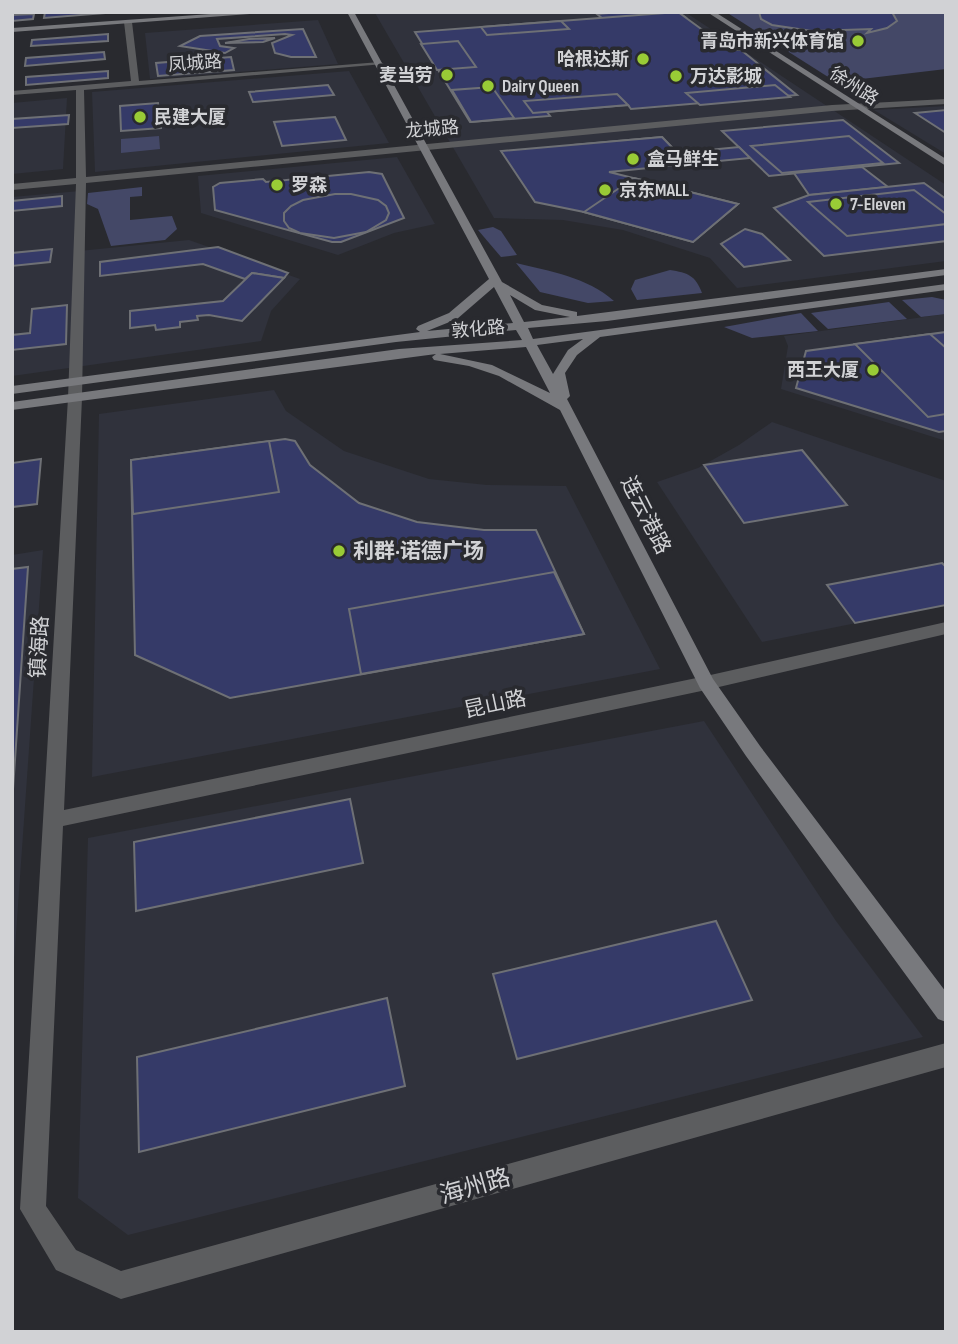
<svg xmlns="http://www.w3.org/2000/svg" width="958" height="1344" font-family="'Sofia Sans Condensed','Noto Sans SC',sans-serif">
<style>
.built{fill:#30323c}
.green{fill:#444867}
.building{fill:#353a68;stroke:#6e7075;stroke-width:2}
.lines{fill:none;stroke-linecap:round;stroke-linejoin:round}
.street{fill:#5c5d5f;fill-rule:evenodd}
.secondary{fill:#78797d;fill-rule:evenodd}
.poi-dot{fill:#99cb36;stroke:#292a2f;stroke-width:2.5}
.labels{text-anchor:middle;stroke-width:7;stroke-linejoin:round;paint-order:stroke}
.far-poi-label{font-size:18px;font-weight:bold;fill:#d1d2d5;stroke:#292a2f;text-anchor:start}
.far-street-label{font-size:18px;fill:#d1d2d5;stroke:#292a2f}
.street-label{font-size:21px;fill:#d1d2d5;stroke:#292a2f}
.poi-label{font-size:21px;font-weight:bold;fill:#d1d2d5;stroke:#292a2f;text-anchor:start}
.near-street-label{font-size:24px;fill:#d1d2d5;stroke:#292a2f}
</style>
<rect width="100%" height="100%" fill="#292a2f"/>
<g class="built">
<path d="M 685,12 L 946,185 L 946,261 L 737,288 L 710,258 L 623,230 L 563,220 L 494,218 L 375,13 Z"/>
<path d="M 318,20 L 338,64 L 150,79 L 145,33 Z"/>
<path d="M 349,71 L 389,143 L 95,172 L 92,92 Z"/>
<path d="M 67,98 L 63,169 L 12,174 L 12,103 Z"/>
<path d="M 946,106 L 946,154 L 874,110 Z"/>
<path d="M 397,157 L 435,224 L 394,233 L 338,255 L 201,213 L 198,176 Z"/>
<path d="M 80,191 L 79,251 L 189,240 L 300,279 L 271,311 L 261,341 L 12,376 L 12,197 Z"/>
<path d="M 946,314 L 946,441 L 781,389 L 788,346 L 784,336 Z"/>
<path d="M 274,390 L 286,411 L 344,451 L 429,479 L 487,485 L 566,486 L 660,669 L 92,777 L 99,414 Z"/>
<path d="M 772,422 L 946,481 L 946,605 L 762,642 L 657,482 L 698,468 L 739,445 Z"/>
<path d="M 43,550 L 12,991 L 12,555 Z"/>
<path d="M 704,721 L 836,921 L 923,1037 L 128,1235 L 78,1198 L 88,838 Z"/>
</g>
<g class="green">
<path d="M 726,12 L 946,12 L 946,69 L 836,82 Z"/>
<path d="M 159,136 L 160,149 L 121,153 L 121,139 Z"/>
<path d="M 142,187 L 142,196 L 130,197 L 130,220 L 172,216 L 177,229 L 165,240 L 111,246 L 98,209 L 87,204 L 88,193 Z"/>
<path d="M 493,227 L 501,231 L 517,255 L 501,257 L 478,230 Z"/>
<path d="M 516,263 C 549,271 587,277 614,301 L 588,303 L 540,292 Z"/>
<path d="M 670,270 C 688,273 695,275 702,293 L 637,300 L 631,289 L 635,280 Z"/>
<path d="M 932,297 L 946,300 L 946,314 L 921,317 L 902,300 Z"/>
<path d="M 889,302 L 907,319 L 828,329 L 811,313 Z"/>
<path d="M 801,313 L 818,331 L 752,338 L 724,327 Z"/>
</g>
<g class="building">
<path d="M 45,12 L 118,12 L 44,18 Z"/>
<path d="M 620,12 L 678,12 L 685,17 L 608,23 L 597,14 Z"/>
<path d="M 678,12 L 730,50 L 741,50 L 797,95 L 631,109 L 628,105 L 547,112 L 550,116 L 470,122 L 415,32 Z"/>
<path d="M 759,12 L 892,12 L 897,21 L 887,28 L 867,33 L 871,29 L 812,31 L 772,25 L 761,19 Z"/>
<path d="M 34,14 L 33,19 L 12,21 L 12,15 Z"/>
<path d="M 561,21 L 569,29 L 487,35 L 481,27 Z"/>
<path d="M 303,29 L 316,57 L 291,57 L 275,53 L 272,43 L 292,35 L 285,34 L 217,39 L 220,46 L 234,48 L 225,53 L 180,46 L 200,36 Z"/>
<path d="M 108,34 L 108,41 L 31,46 L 32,40 Z"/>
<path d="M 275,38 L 263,42 L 225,43 L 249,39 Z"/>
<path d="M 458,41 L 476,67 L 437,70 L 421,44 Z"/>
<path d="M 104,52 L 105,59 L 25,66 L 26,58 Z"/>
<path d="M 231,57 L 234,70 L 158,76 L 156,63 Z"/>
<path d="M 108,71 L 108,78 L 26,85 L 26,77 Z"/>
<path d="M 328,85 L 334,95 L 253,102 L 249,92 Z"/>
<path d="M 775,85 L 790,97 L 700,105 L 686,93 Z"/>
<path d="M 492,87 L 514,118 L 471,122 L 452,90 Z"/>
<path d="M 617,94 L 628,105 L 533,113 L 524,101 Z"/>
<path d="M 158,103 L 161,128 L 121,131 L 120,106 Z"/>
<path d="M 946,110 L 946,133 L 915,113 Z"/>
<path d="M 69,115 L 68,124 L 12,128 L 12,119 Z"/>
<path d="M 335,117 L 346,140 L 282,146 L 274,122 Z"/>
<path d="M 843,120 L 899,163 L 769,176 L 722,131 Z"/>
<path d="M 849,136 L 883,163 L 782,173 L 751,146 Z"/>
<path d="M 662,137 L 684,160 L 591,169 L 572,145 Z"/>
<path d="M 662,137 L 688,164 L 609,172 L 738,204 L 693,242 L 584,212 L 535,202 L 501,151 Z"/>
<path d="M 739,147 L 750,158 L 688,164 L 677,153 Z"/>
<path d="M 862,167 L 888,187 L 809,195 L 794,173 Z"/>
<path d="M 369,172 L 382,174 L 404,218 L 341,242 L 332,242 L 215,210 L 213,187 L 220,183 L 263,179 L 266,182 Z"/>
<path d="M 634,178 L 738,204 L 693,242 L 584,212 Z"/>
<path d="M 924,183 L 946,199 L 946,241 L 824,256 L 774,208 L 809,195 Z"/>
<path d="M 914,190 L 946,214 L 946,224 L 847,236 L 808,202 Z"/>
<path d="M 335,194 L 351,194 L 378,200 L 386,206 L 389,213 L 386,220 L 366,232 L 334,238 L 300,233 L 289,228 L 284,221 L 284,213 L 291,206 L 303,200 Z"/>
<path d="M 62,196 L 62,206 L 12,211 L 12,201 Z"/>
<path d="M 745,229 L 762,234 L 790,260 L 744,267 L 721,244 Z"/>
<path d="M 218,247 L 288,273 L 284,278 L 252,273 L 245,279 L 203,264 L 100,276 L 100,262 Z"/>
<path d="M 52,249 L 50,262 L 12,266 L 12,253 Z"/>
<path d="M 252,273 L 284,278 L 242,321 L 209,315 L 197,316 L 198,320 L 180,322 L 180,327 L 156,330 L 155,325 L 130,328 L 130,311 L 223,301 Z"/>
<path d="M 67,305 L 66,344 L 12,350 L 12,335 L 30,333 L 32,309 Z"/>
<path d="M 946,332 L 946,431 L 939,432 L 796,388 L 806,351 Z"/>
<path d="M 930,334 L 946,348 L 946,414 L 928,417 L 855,344 Z"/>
<path d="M 285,439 L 295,441 L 310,465 L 359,503 L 417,522 L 484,530 L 536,530 L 584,634 L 230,698 L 135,655 L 131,460 Z"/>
<path d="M 269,441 L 279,492 L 133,514 L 131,460 Z"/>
<path d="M 802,450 L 847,505 L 744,523 L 704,465 Z"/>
<path d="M 41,459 L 37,504 L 12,507 L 12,463 Z"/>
<path d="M 942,563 L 946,567 L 946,605 L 855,623 L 827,585 Z"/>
<path d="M 28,567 L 12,804 L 12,569 Z"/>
<path d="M 554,572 L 584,634 L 361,674 L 349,609 Z"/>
<path d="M 350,799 L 363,863 L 136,911 L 134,842 Z"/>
<path d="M 716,921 L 752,1000 L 517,1059 L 493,974 Z"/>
<path d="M 387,998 L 405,1086 L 139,1152 L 137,1057 Z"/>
</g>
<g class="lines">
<path class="street" d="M 128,20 L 132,22 L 139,81 L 380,62 L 384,64 L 84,90 L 86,177 L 832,105 L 946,99 L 946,104 L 832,111 L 86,183 L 82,398 L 64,810 L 706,676 L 946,622 L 946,634 L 706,690 L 63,826 L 46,1206 L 76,1250 L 121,1271 L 946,1043 L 946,1067 L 121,1299 L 56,1270 L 20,1209 L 68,398 L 76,184 L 12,190 L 12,184 L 76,178 L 76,90 L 12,95 L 12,91 L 131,81 L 124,22 Z"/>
<g class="secondary">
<path d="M 239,12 L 276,12 L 12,32 L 12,28 Z"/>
<path d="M 347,12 L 354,12 L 502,282 L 542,305 L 577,312 L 577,316 L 946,269 L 946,275 L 607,321 L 528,328 L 533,339 L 946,284 L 946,290 L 600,337 L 577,355 L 565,373 L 570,396 L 567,399 L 713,679 L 760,746 L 946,992 L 946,1022 L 938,1019 L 746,756 L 700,688 L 560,410 L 499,376 L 469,366 L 434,360 L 432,357 L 436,354 L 12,410 L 12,402 L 399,349 L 522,340 L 516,330 L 396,342 L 12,394 L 12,386 L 420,332 L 416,329 L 418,326 L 449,313 L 489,279 ZM 494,287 L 513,323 L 427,331 L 457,319 ZM 510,295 L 535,310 L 570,317 L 524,322 ZM 583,339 L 568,350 L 553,374 L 537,345 ZM 526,347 L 550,393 L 492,365 L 440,354 Z"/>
<path d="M 707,12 L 715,12 L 946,159 L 946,166 Z"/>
</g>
</g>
<g class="poi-dot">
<circle cx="858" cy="41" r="7"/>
<circle cx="643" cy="59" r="7"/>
<circle cx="447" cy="75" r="7"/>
<circle cx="676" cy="76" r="7"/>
<circle cx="488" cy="86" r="7"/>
<circle cx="140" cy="117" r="7"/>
<circle cx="633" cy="159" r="7"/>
<circle cx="277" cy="185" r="7"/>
<circle cx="605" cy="190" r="7"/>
<circle cx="836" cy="204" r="7"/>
<circle cx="873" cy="370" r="7"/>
<circle cx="339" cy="551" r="7"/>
</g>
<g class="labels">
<g class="far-poi-label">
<text x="844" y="47" text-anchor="end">青岛市新兴体育馆</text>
<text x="629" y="65" text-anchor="end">哈根达斯</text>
<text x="433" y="81" text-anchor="end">麦当劳</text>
<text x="690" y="82">万达影城</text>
<text x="502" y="92">Dairy Queen</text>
<text x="154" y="123">民建大厦</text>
<text x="647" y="165">盒马鲜生</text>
<text x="291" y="191">罗森</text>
<text x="619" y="196">京东MALL</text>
<text x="850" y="210">7-Eleven</text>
<text x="859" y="376" text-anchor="end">西王大厦</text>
</g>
<g class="far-street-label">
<text transform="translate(195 63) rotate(-4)" y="6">凤城路</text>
<text transform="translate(854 86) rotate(33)" y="6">徐州路</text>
<text transform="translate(432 129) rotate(-5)" y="6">龙城路</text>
<text transform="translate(478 329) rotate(-5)" y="6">敦化路</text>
</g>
<g class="street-label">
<text transform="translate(646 515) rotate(63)" y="7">连云港路</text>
<text transform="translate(39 647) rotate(-87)" y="7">镇海路</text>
<text transform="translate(495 704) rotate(-12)" y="7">昆山路</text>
</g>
<g class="poi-label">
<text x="353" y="558">利群·诺德广场</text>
</g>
<g class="near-street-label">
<text transform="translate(475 1186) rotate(-16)" y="8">海州路</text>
</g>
</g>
<rect width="958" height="1344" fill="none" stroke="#d1d2d5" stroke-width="28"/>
</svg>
